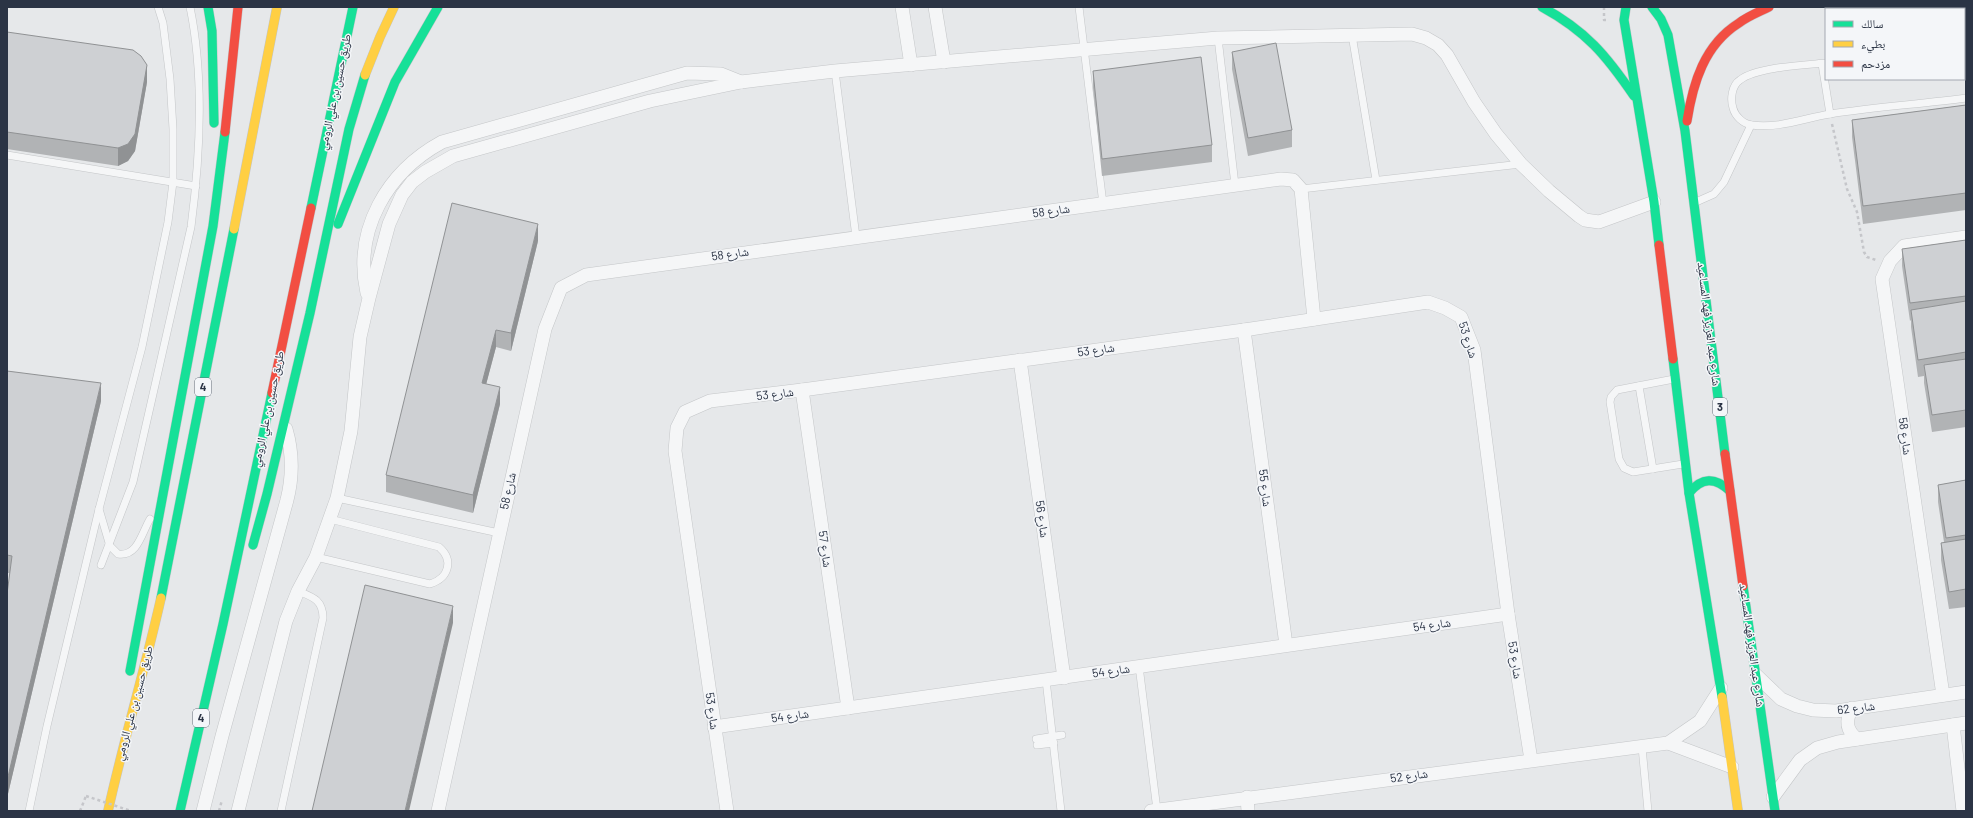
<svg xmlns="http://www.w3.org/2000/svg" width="1973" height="818" font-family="Barlow,'Noto Naskh Arabic',sans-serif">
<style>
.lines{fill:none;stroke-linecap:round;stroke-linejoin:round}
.lane-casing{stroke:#c4c6c8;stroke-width:8}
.street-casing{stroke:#c4c6c8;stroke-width:14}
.fast-casing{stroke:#c2c5c8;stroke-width:10}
.slow-casing{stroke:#c2c5c8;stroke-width:10}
.jam-casing{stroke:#c2c5c8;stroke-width:10}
.path{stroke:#c5c6ca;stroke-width:2.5;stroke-dasharray:3 3;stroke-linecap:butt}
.lane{stroke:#f5f6f7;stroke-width:7}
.street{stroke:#f5f6f7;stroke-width:13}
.fast{stroke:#16e098;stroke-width:9}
.slow{stroke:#ffcf43;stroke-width:9}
.jam{stroke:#f24e42;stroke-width:9}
.path-bridge{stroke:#c5c6ca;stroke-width:2.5;stroke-dasharray:3 3;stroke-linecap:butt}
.wall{fill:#b1b3b5}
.shaded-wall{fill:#909294}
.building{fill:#ced0d3;stroke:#909294}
.labels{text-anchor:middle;stroke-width:3;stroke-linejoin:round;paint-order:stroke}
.shield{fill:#f4f6f9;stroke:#676e7b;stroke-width:1}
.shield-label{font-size:11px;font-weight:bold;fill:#2b3445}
.street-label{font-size:12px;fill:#2b3445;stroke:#f4f6f9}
</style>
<rect width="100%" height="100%" fill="#e6e8ea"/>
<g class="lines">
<defs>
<g id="lane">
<path d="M 1079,7 L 1103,204"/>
<path d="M 1352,35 L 1376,180"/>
<path d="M 1218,38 L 1235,185"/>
<path d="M 1964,50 L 1966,50"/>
<path d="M 1826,63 C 1805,65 1756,67 1740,80 C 1732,85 1730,99 1733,108 C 1735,116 1743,124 1752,125 C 1777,129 1805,118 1830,114 C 1875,107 1921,104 1966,98"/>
<path d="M 1822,64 L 1830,114"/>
<path d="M 835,71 L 856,237"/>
<path d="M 7,155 L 196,186"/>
<path d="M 1301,189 L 1521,164"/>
<path d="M 1696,202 L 1714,194 L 1724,182 L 1751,125"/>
<path d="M 1674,379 L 1617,390 L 1611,397 L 1610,402 L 1619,459 L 1624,468 L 1633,472 L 1683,464"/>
<path d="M 1639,386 L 1653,469"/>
<path d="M 337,498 L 499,533"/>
<path d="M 99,509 L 110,546 L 118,554 C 138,557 142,532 150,519"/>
<path d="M 316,557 L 430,584 C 449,578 454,560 439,547 L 330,519"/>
<path d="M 101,565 L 133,482 L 191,227 C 200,158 204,75 190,7"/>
<path d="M 1139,666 L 1157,810"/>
<path d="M 1046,680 L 1061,811"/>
<path d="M 1036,739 L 1062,735"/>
<path d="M 1037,745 L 1054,743"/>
<path d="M 1642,747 L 1648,811"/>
<path d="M 29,811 L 47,726 L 99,509 L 142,347 L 168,222 L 173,182 L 173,129 L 170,79 L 163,23 L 158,7"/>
<path d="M 281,811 L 323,618 C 323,600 313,597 298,591"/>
</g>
<g id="street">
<path d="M 902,7 L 911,65"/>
<path d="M 935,7 L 944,62"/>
<path d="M 367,293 C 353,230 387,172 442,142 L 687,73 L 721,74 L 741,82"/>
<path d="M 1244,330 L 1286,645"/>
<path d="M 1020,360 L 1064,678"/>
<path d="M 802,390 L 848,708"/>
<path d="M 1756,675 L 1781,699 L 1797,706 L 1813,710 L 1836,711 L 1966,692"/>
<path d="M 1943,695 L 1882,279 L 1890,261 L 1904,246 L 1966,237"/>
<path d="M 1852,708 C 1845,721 1846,730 1857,739"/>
<path d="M 1953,725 L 1963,811"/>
<path d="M 714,727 L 1508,614"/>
<path d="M 1668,743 L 1732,767"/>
<path d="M 1247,797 L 1248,811"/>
<path d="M 1773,797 L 1800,760 L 1817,748 L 1838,742 L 1966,723"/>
<path d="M 203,811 L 222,736 L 287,500 C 293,476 293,453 286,429"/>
<path d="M 238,811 L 286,621 L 298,591 L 316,557 L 337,498 L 351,431 L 360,337 L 369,298 L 389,224 L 402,195 L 412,182 L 425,172 L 453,156 L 650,101 L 741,82 L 835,71 L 1218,38 L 1412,34 L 1426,38 L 1438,45 L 1447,55 L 1474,102 L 1496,134 L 1521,164 L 1549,191 L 1579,216 L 1585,220 L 1599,222 L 1654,202"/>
<path d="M 438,811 L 545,329 L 561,288 L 586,275 L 1281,179 L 1293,180 L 1301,189 L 1314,319"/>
<path d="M 727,811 L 675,451 L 677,428 L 685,412 L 710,401 L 802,390 L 1244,330 L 1428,302 L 1445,308 L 1461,317 L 1474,350 L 1508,614 L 1531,760"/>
<path d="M 1151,811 L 1668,743 L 1700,721 L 1721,688"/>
</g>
<g id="fast">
<path d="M 208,7 L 212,31 L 214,123"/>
<path d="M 1542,7 C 1586,31 1606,55 1634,96"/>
<path d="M 1626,7 L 1624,20 L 1654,202 L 1659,245"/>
<path d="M 1652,7 L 1661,19 L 1668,35 L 1685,131 L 1725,454"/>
<path d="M 311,208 L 353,7"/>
<path d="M 338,224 L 395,82 L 438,7"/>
<path d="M 1673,359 L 1689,493 L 1722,697"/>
<path d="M 1689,493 C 1702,477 1715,477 1730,491"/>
<path d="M 253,545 L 267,494 L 310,313 L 349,129 L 365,75"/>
<path d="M 1743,586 L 1775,811"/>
<path d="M 161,598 L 234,229"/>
<path d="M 130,671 L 213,226 L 225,132"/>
<path d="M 180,811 L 223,624 L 272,393"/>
</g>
<g id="slow">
<path d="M 365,75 L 380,37 L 394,7"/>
<path d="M 234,229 L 277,7"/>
<path d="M 1722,697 L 1738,811"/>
<path d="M 108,811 C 124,739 145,669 161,598"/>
</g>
<g id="jam">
<path d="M 1687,121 C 1693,83 1704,45 1739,23 C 1748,16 1759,12 1769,7"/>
<path d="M 225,132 L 238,7"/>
<path d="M 1659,245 L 1673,359"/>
<path d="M 272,393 L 311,208"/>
<path d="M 1725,454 L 1743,586"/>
</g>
</defs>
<use href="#lane" class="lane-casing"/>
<use href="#street" class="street-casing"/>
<use href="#fast" class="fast-casing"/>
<use href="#slow" class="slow-casing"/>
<use href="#jam" class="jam-casing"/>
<g class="path">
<path d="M 1604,7 L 1604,20 L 1606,20"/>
<path d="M 1832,124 L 1847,189 L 1857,212 L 1864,252 L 1867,257 L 1876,260"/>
<path d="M 80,811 L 86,796"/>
<path d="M 219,811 L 222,800"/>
</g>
<use href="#lane" class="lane"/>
<use href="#street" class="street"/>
<use href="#fast" class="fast"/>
<use href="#slow" class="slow"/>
<use href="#jam" class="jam"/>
<path class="path-bridge" d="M 86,796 L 131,811"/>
</g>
<g class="wall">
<path d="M 7,32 L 147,82 L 135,151 L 128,161 L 118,166 L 7,149 Z"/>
<path d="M 1232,52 L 1292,130 L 1292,147 L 1248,156 L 1232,69 Z"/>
<path d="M 1093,71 L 1212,145 L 1212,162 L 1102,176 L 1093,88 Z"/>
<path d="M 1966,105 L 1966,210 L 1863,224 L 1852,137 L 1852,120 Z"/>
<path d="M 1966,240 L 1966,427 L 1932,432 L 1924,383 L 1924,376 L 1918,377 L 1911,327 L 1911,320 L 1910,321 L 1902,266 L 1902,249 Z"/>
<path d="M 538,241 L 511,351 L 496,347 L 486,384 L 500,404 L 473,513 L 386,492 L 386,475 Z"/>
<path d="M 7,371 L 101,401 L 7,798 L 7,594 L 10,573 L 7,573 Z"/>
<path d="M 1966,480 L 1966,607 L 1949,609 L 1941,560 L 1941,543 L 1944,542 L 1938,502 L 1938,485 Z"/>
</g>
<g class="shaded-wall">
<path d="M 147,65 L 147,82 L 135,151 L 128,161 L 118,166 L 118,148 Z"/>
<path d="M 538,224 L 538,241 L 511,351 L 511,333 Z"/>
<path d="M 496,330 L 496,347 L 482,400 L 482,383 Z"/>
<path d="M 101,383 L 101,401 L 7,798 L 7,781 Z"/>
<path d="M 500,387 L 500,404 L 473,513 L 473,495 Z"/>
<path d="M 453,606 L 453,623 L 409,811 L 405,811 Z"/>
</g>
<g class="building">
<path d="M 7,32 L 133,50 L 141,56 L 147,65 L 135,134 L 128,144 L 118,148 L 7,132 Z"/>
<path d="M 1276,43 L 1292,130 L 1248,138 L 1232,52 Z"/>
<path d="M 1201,57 L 1212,145 L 1102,159 L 1093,71 Z"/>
<path d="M 1966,105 L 1966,193 L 1863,206 L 1852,120 Z"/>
<path d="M 452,203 L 538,224 L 511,333 L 496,330 L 482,383 L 500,387 L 473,495 L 386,475 Z"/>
<path d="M 1966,240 L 1966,296 L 1910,303 L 1902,249 Z"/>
<path d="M 1966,301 L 1966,352 L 1918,360 L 1911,310 Z"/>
<path d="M 1966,359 L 1966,410 L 1932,415 L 1924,365 Z"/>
<path d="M 7,371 L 101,383 L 7,781 L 7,594 L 12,556 L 7,555 Z"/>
<path d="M 1966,480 L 1966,535 L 1946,538 L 1938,485 Z"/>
<path d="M 1966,539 L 1966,589 L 1949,592 L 1941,543 Z"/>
<path d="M 365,585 L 453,606 L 405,811 L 312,811 Z"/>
</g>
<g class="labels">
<g class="shield">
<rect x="195" y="378" width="16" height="18" rx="3"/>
<rect x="1713" y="398" width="14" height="18" rx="3"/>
<rect x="193" y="709" width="16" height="18" rx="3"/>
</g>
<g class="shield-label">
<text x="203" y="391">4</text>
<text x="1720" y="411">3</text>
<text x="201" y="722">4</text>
</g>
<g class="street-label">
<text transform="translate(335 92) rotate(-78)" y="4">طريق حسين بن علي الرومي</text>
<text transform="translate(1051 211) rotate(-8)" y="4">شارع 58</text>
<text transform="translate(730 254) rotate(-8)" y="4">شارع 58</text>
<text transform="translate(1709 324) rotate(83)" y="4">شارع عبد العزيز فهد المساعيد</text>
<text transform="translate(1468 340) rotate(72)" y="4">شارع 53</text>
<text transform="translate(1096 350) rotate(-8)" y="4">شارع 53</text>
<text transform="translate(775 394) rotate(-7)" y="4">شارع 53</text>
<text transform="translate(268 409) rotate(-78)" y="4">طريق حسين بن علي الرومي</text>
<text transform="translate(1905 436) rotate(82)" y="4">شارع 58</text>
<text transform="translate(1265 488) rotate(83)" y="4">شارع 55</text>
<text transform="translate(508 491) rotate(-77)" y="4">شارع 58</text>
<text transform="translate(1042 519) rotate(82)" y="4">شارع 56</text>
<text transform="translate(825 549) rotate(82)" y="4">شارع 57</text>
<text transform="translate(1432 625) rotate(-8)" y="4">شارع 54</text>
<text transform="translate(1752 645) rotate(82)" y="4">شارع عبد العزيز فهد المساعيد</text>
<text transform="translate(1515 660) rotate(81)" y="4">شارع 53</text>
<text transform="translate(1111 671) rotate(-8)" y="4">شارع 54</text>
<text transform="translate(134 703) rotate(-75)" y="4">طريق حسين بن علي الرومي</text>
<text transform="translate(1856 708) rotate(-7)" y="4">شارع 62</text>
<text transform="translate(712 711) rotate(82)" y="4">شارع 53</text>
<text transform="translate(790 716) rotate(-8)" y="4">شارع 54</text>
<text transform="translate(1409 776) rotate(-8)" y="4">شارع 52</text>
</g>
</g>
<rect width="1973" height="818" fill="none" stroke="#2b3445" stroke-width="16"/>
<rect x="1825" y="8" width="140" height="72" fill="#f4f6f9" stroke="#a4a8b1"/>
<rect x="1833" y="21" width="20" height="6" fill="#16e098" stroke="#a4a8b1"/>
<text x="1861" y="28" font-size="12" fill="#2b3445">سالك</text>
<rect x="1833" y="41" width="20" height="6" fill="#ffcf43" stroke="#a4a8b1"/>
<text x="1861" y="48" font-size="12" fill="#2b3445">بطيء</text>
<rect x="1833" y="61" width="20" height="6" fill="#f24e42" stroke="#a4a8b1"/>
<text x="1861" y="68" font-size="12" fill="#2b3445">مزدحم</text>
</svg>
